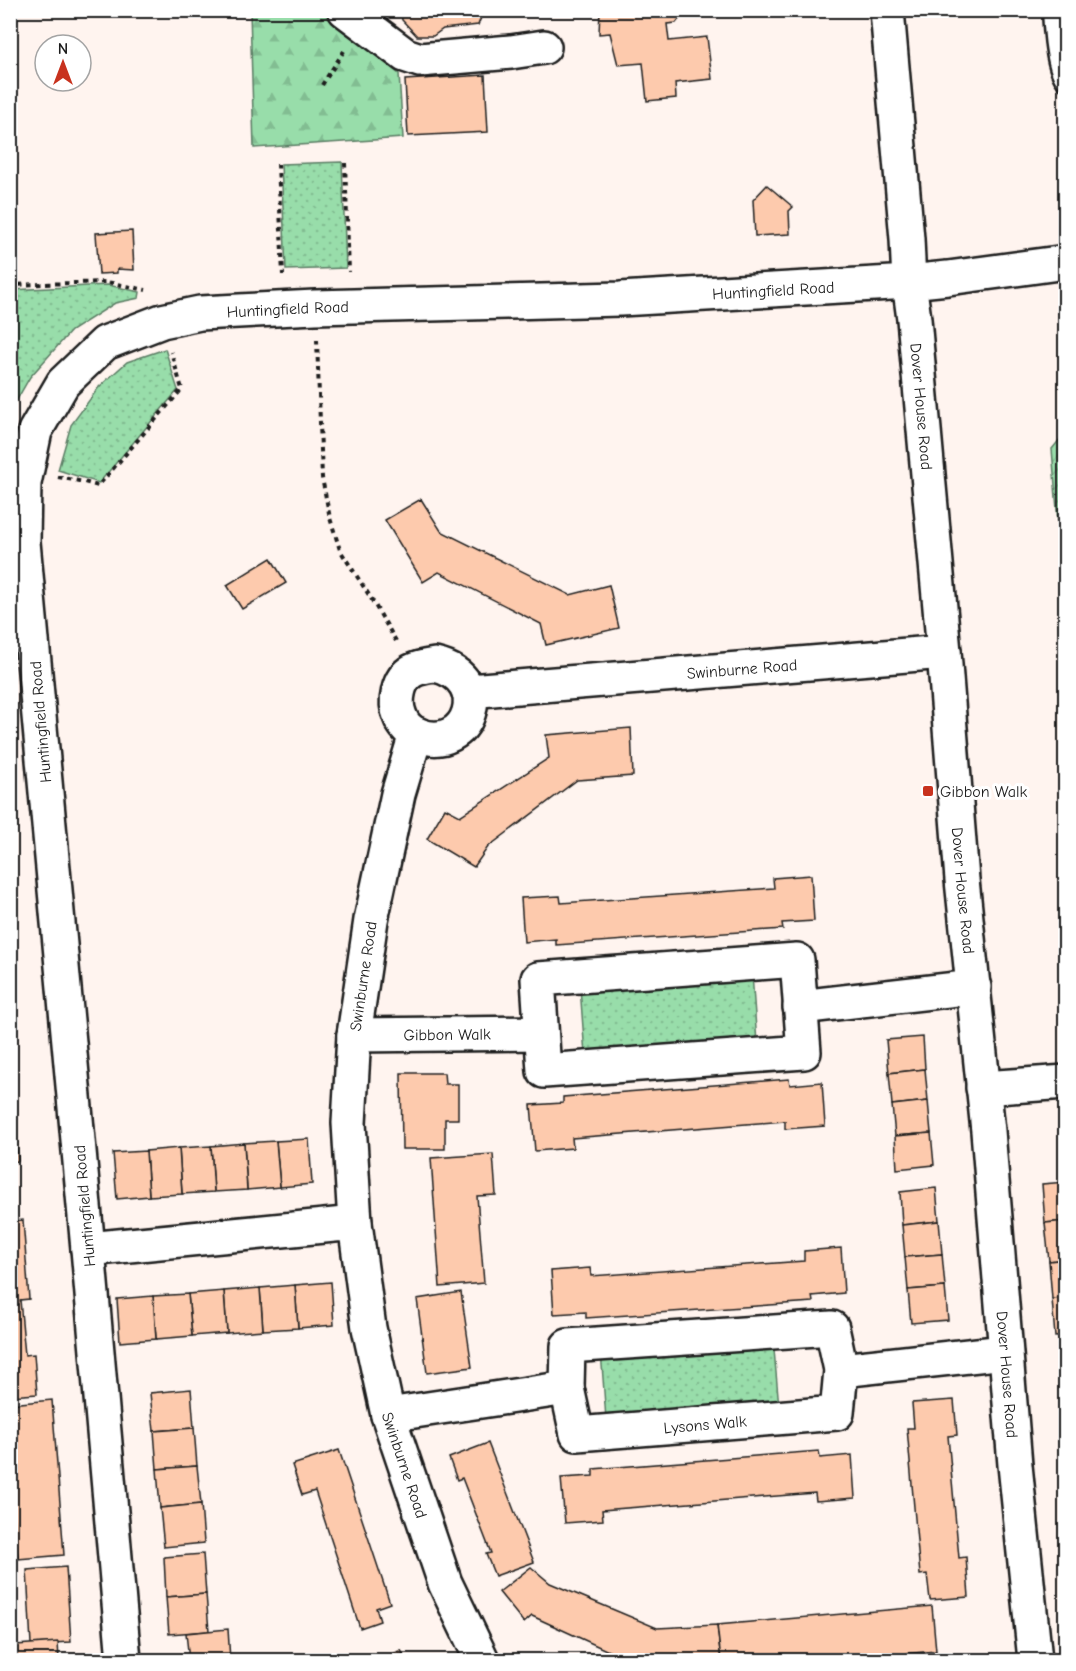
<svg xmlns="http://www.w3.org/2000/svg" width="1076" height="1671" font-family="'Comic Neue',sans-serif">
<style>
.grass{fill:url(#grass-dots);stroke:#5a7c63;stroke-width:1.5}
.forest{fill:url(#forest-firs);stroke:#5a7c63;stroke-width:1.5}
.garden{fill:url(#garden-furrows);stroke:#5a7c63;stroke-width:1.5}
.building{fill:#fdcaad;stroke:#1c1c1c;stroke-width:1.5}
.lines{fill:none;stroke-linecap:round;stroke-linejoin:round}
.lane-casing{stroke:#1c1c1c;stroke-width:21}
.street-casing{stroke:#1c1c1c;stroke-width:38}
.secondary-casing{stroke:#1c1c1c;stroke-width:38}
.path{stroke:#1c1c1c;stroke-width:4;stroke-dasharray:4.5 4.5;stroke-linecap:butt}
.lane{stroke:#fff;stroke-width:16}
.street{stroke:#fff;stroke-width:33}
.secondary{stroke:#fff;stroke-width:33}
.poi-dot{fill:#c8321e;stroke:#fff;stroke-width:2}
.labels{text-anchor:middle;stroke-width:6;stroke-linejoin:round;paint-order:stroke}
.street-label{font-size:16px;fill:#1c1c1c;stroke:#fff}
.poi-label{font-size:16px;fill:#1c1c1c;stroke:#fff;text-anchor:start}
</style>
<defs>
<pattern id="grass-dots" width="8" height="8" patternUnits="userSpaceOnUse" patternTransform="scale(1.5)"><rect width="8" height="8" fill="#98ddaa"/><path d="M2 2h.1M6 6h.1" fill="none" stroke="#82bd92" stroke-width="1.8" stroke-linecap="round"/></pattern>
<pattern id="forest-firs" width="22" height="20" patternUnits="userSpaceOnUse" patternTransform="scale(1.5)"><rect width="22" height="20" fill="#98ddaa"/><path d="M5 1l3.5 6h-7zM16 11l3.5 6h-7z" fill="#82bd92"/></pattern>
<pattern id="garden-furrows" width="10" height="10" patternUnits="userSpaceOnUse" patternTransform="scale(1.5)"><rect width="10" height="10" fill="#98ddaa"/><path d="M-1 1l2-2M0 10L10 0M9 11l2-2" fill="none" stroke="#82bd92"/></pattern>
</defs>
<rect width="100%" height="100%" fill="#fff4ef"/>
<filter id="ink" filterUnits="userSpaceOnUse"><feTurbulence type="fractalNoise" baseFrequency=".0167" numOctaves="2"/><feDisplacementMap in="SourceGraphic" scale="12" xChannelSelector="R" yChannelSelector="G"/><feConvolveMatrix kernelMatrix="1 2 1 2 8 2 1 2 1" color-interpolation-filters="sRGB"/></filter>
<g filter="url(#ink)">
<g class="grass">
<path d="M 342,162 L 346,268 L 286,270 L 281,164 Z"/>
<path d="M 108,285 L 140,292 L 139,298 L 115,303 L 71,331 L 30,377 L 11,410 L 11,290 Z"/>
<path d="M 165,349 L 178,390 L 99,483 L 58,470 L 71,425 L 99,387 L 127,362 Z"/>
<path d="M 752,974 L 757,1043 L 585,1055 L 580,987 Z"/>
<path d="M 773,1338 L 779,1407 L 606,1419 L 601,1351 Z"/>
</g>
<path class="forest" d="M 250,11 L 321,11 L 399,74 L 403,138 L 254,148 Z"/>
<path class="garden" d="M 1065,433 L 1065,607 L 1052,449 Z"/>
<g class="building">
<path d="M 401,10 L 484,10 L 478,25 L 443,29 L 433,36 L 417,36 L 402,20 Z"/>
<path d="M 600,10 L 686,10 L 676,23 L 667,24 L 669,41 L 707,37 L 712,79 L 675,83 L 676,98 L 647,101 L 643,63 L 618,65 L 610,33 L 599,34 Z"/>
<path d="M 485,75 L 488,132 L 408,136 L 405,80 Z"/>
<path d="M 767,185 L 793,207 L 789,211 L 790,234 L 755,236 L 753,200 Z"/>
<path d="M 132,231 L 134,270 L 117,269 L 117,273 L 99,274 L 96,233 Z"/>
<path d="M 421,499 L 441,531 L 570,595 L 609,585 L 619,628 L 546,645 L 541,624 L 439,572 L 423,582 L 385,520 Z"/>
<path d="M 271,558 L 286,583 L 242,609 L 227,585 Z"/>
<path d="M 631,728 L 633,776 L 577,780 L 488,847 L 474,867 L 427,839 L 445,808 L 460,816 L 549,758 L 546,735 Z"/>
<path d="M 811,875 L 814,921 L 782,923 L 783,929 L 556,945 L 556,939 L 524,942 L 521,898 L 560,896 L 561,903 L 774,888 L 773,878 Z"/>
<path d="M 923,1037 L 925,1069 L 889,1073 L 886,1040 Z"/>
<path d="M 925,1069 L 928,1101 L 892,1105 L 889,1073 Z"/>
<path d="M 401,1073 L 444,1073 L 445,1084 L 458,1084 L 458,1119 L 445,1119 L 445,1149 L 402,1149 Z"/>
<path d="M 789,1079 L 790,1085 L 822,1082 L 825,1126 L 785,1129 L 785,1121 L 572,1138 L 573,1148 L 535,1151 L 531,1105 L 563,1103 L 563,1097 Z"/>
<path d="M 928,1101 L 931,1133 L 895,1136 L 892,1105 Z"/>
<path d="M 15,1118 L 18,1161 L 10,1162 L 10,1119 Z"/>
<path d="M 931,1133 L 934,1165 L 897,1169 L 895,1136 Z"/>
<path d="M 309,1139 L 312,1184 L 280,1187 L 276,1141 Z"/>
<path d="M 276,1141 L 280,1187 L 247,1190 L 244,1143 Z"/>
<path d="M 244,1143 L 247,1190 L 214,1192 L 211,1146 Z"/>
<path d="M 211,1146 L 214,1192 L 182,1194 L 179,1148 Z"/>
<path d="M 179,1148 L 182,1194 L 149,1196 L 146,1151 Z"/>
<path d="M 146,1151 L 149,1196 L 117,1199 L 113,1153 Z"/>
<path d="M 493,1154 L 496,1195 L 477,1196 L 484,1283 L 440,1287 L 431,1158 Z"/>
<path d="M 10,1179 L 14,1221 L 23,1220 L 29,1299 L 20,1300 L 25,1355 L 34,1354 L 37,1394 L 10,1396 Z"/>
<path d="M 1066,1182 L 1066,1221 L 1045,1223 L 1042,1184 Z"/>
<path d="M 936,1188 L 939,1221 L 902,1225 L 900,1192 Z"/>
<path d="M 939,1221 L 942,1254 L 905,1257 L 902,1225 Z"/>
<path d="M 1066,1221 L 1066,1259 L 1049,1261 L 1045,1223 Z"/>
<path d="M 841,1248 L 844,1293 L 812,1296 L 813,1302 L 586,1318 L 586,1312 L 554,1314 L 551,1271 L 590,1268 L 591,1276 L 804,1261 L 804,1251 Z"/>
<path d="M 942,1254 L 945,1287 L 908,1290 L 905,1257 Z"/>
<path d="M 1066,1259 L 1066,1298 L 1052,1299 L 1049,1261 Z"/>
<path d="M 331,1282 L 334,1325 L 298,1328 L 295,1285 Z"/>
<path d="M 295,1285 L 298,1328 L 263,1330 L 260,1288 Z"/>
<path d="M 945,1287 L 948,1320 L 911,1323 L 908,1290 Z"/>
<path d="M 260,1288 L 263,1330 L 227,1333 L 224,1291 Z"/>
<path d="M 224,1291 L 227,1333 L 192,1336 L 188,1294 Z"/>
<path d="M 461,1292 L 472,1367 L 427,1373 L 417,1299 Z"/>
<path d="M 188,1294 L 192,1336 L 156,1339 L 153,1296 Z"/>
<path d="M 153,1296 L 156,1339 L 120,1342 L 117,1299 Z"/>
<path d="M 1066,1298 L 1066,1336 L 1055,1337 L 1052,1299 Z"/>
<path d="M 1060,1344 L 1066,1344 L 1066,1373 L 1062,1373 Z"/>
<path d="M 1062,1373 L 1066,1373 L 1066,1402 L 1065,1402 Z"/>
<path d="M 191,1389 L 194,1428 L 154,1431 L 150,1393 Z"/>
<path d="M 52,1400 L 64,1555 L 18,1559 L 10,1469 L 10,1404 Z"/>
<path d="M 954,1400 L 957,1435 L 948,1436 L 959,1558 L 966,1557 L 969,1597 L 930,1600 L 927,1574 L 920,1575 L 907,1428 L 914,1428 L 912,1403 Z"/>
<path d="M 194,1428 L 197,1466 L 157,1469 L 154,1431 Z"/>
<path d="M 488,1443 L 534,1562 L 495,1576 L 486,1554 L 491,1553 L 462,1478 L 457,1480 L 449,1458 Z"/>
<path d="M 339,1450 L 390,1603 L 376,1608 L 380,1621 L 360,1628 L 315,1491 L 302,1495 L 292,1465 Z"/>
<path d="M 819,1451 L 820,1458 L 852,1455 L 855,1498 L 816,1501 L 815,1493 L 602,1510 L 603,1520 L 565,1523 L 561,1478 L 593,1476 L 593,1469 Z"/>
<path d="M 197,1466 L 201,1504 L 160,1508 L 157,1469 Z"/>
<path d="M 201,1504 L 204,1543 L 164,1547 L 160,1508 Z"/>
<path d="M 203,1554 L 206,1594 L 166,1597 L 164,1557 Z"/>
<path d="M 66,1567 L 71,1642 L 31,1644 L 27,1570 Z"/>
<path d="M 531,1567 L 550,1583 L 657,1628 L 717,1625 L 721,1660 L 628,1660 L 532,1616 L 524,1623 L 499,1592 Z"/>
<path d="M 206,1594 L 209,1631 L 169,1634 L 166,1597 Z"/>
<path d="M 932,1606 L 936,1651 L 835,1660 L 721,1660 L 717,1625 Z"/>
<path d="M 228,1629 L 230,1660 L 189,1660 L 186,1633 Z"/>
<path d="M 58,1642 L 59,1660 L 17,1660 L 16,1645 Z"/>
<path d="M 401,1650 L 406,1660 L 381,1660 Z"/>
</g>
<g class="lines">
<defs>
<path id="lane" d="M 1051,10 C 1052,28 1054,70 1066,82"/>
<g id="street">
<path d="M 345,10 L 405,55 L 420,60 L 511,52 L 544,47"/>
<path d="M 435,665 C 497,679 468,755 419,735 C 410,732 403,725 400,716 C 394,702 398,679 412,671 C 419,667 428,666 435,665 Z"/>
<path id="s1" d="M 469,691 L 944,652"/>
<path d="M 797,960 L 804,1052 L 544,1071 L 538,979 Z"/>
<path d="M 800,1007 L 974,987"/>
<path id="s2" d="M 354,1035 L 541,1033"/>
<path d="M 983,1088 L 1066,1082"/>
<path id="s3" d="M 355,1223 L 349,1123 L 354,1035 L 371,920 L 398,794 L 416,734"/>
<path id="s4" d="M 88,1249 L 355,1223 L 369,1328 L 388,1415 L 445,1583 L 482,1660"/>
<path d="M 832,1328 L 841,1370 L 837,1413 L 577,1434 L 567,1388 L 568,1346 Z"/>
<path d="M 841,1370 L 1005,1352"/>
<path d="M 388,1415 L 567,1388"/>
<path id="s5" d="M 124,1660 L 88,1249 L 23,542 L 24,483 L 35,431 L 63,383 L 105,343 L 162,321 L 200,313 L 315,307 L 620,299 L 909,282 L 948,278 L 1066,262"/>
</g>
<g id="secondary">
<path id="s6" d="M 887,10 L 907,239 L 909,282 L 914,319 L 944,652 L 962,880 L 988,1131 L 1015,1465 L 1035,1660"/>
</g>
</defs>
<use href="#lane" class="lane-casing"/>
<use href="#street" class="street-casing"/>
<use href="#secondary" class="secondary-casing"/>
<g class="path">
<path d="M 322,85 L 344,51"/>
<path d="M 345,163 L 349,272"/>
<path d="M 278,164 L 283,275"/>
<path d="M 10,285 L 107,282 L 146,290"/>
<path d="M 317,340 L 322,478 L 330,518 L 340,550 L 369,595 L 396,641"/>
<path d="M 58,477 L 84,482 L 98,486 L 182,389 L 171,352"/>
</g>
<use href="#lane" class="lane"/>
<use href="#street" class="street"/>
<use href="#secondary" class="secondary"/>
</g>
</g>
<rect class="poi-dot" x="922" y="785" width="12" height="12" rx="3"/>
<g class="labels">
<g class="street-label">
<text dy="6" stroke="none"><textPath href="#s5" startOffset="2022">Huntingfield Road</textPath></text>
<text dy="6" stroke="none"><textPath href="#s5" startOffset="1536">Huntingfield Road</textPath></text>
<text dy="6" stroke="none"><textPath href="#s6" startOffset="398">Dover House Road</textPath></text>
<text dy="6" stroke="none"><textPath href="#s1" startOffset="274">Swinburne Road</textPath></text>
<text transform="translate(40 722) rotate(-95)" y="6">Huntingfield Road</text>
<text dy="6" stroke="none"><textPath href="#s6" startOffset="884">Dover House Road</textPath></text>
<text dy="6" stroke="none"><textPath href="#s3" startOffset="248">Swinburne Road</textPath></text>
<text dy="6" stroke="none"><textPath href="#s2" startOffset="93">Gibbon Walk</textPath></text>
<text transform="translate(84 1206) rotate(-95)" y="6">Huntingfield Road</text>
<text dy="6" stroke="none"><textPath href="#s6" startOffset="1370">Dover House Road</textPath></text>
<text transform="translate(705 1424) rotate(-5)" y="6">Lysons Walk</text>
<text dy="6" stroke="none"><textPath href="#s4" startOffset="516">Swinburne Road</textPath></text>
</g>
<g class="poi-label">
<text x="940" y="797">Gibbon Walk</text>
</g>
</g>
<rect width="1076" height="1671" fill="none" stroke="#fff" stroke-width="36"/>
<rect x="18" y="18" width="1040" height="1635" fill="none" stroke="#1c1c1c" stroke-width="2" filter="url(#ink)"/>
<g transform="translate(63 63)"><circle r="28" fill="#ffffff" stroke="#a4a4a4" stroke-width="1.5"/>
<path d="M0-4.5L10 22L0 15L-10 22Z" fill="#c8321e"/>
<text y="-9" font-size="16" font-weight="bold" text-anchor="middle" fill="#1c1c1c">N</text>
</g>
</svg>
